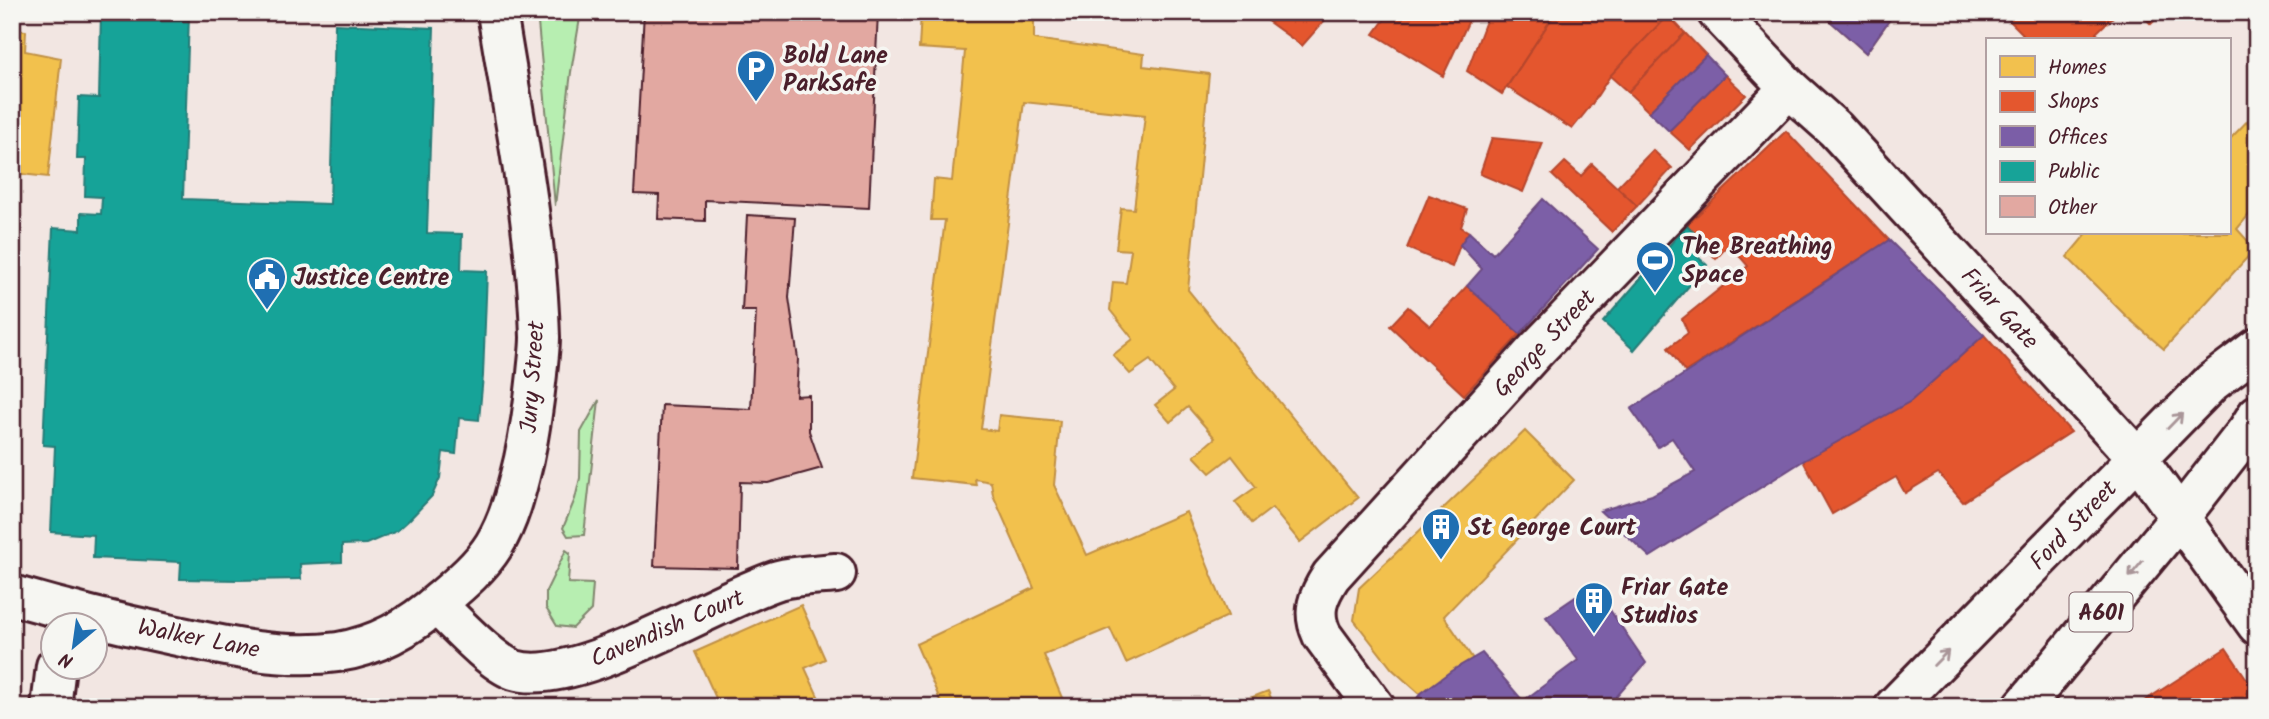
<svg xmlns="http://www.w3.org/2000/svg" width="2269" height="719" font-family="Kalam,sans-serif">
<style>
.green{fill:#b7eeb1;stroke:#80866e;stroke-width:2}
.homes{fill:#f2c14e;stroke:#c09044;stroke-width:2}
.shops{fill:#e4572e;stroke:#b6462d;stroke-width:2}
.offices{fill:#7b5ea7;stroke:#6c4b82;stroke-width:2}
.public{fill:#17a398;stroke:#267b77;stroke-width:2}
.building{fill:#e2a8a1;stroke:#4a1f2b;stroke-width:2}
.lines{fill:none;stroke-linecap:round;stroke-linejoin:round}
.street-casing{stroke:#4a1f2b;stroke-width:44}
.secondary-casing{stroke:#4a1f2b;stroke-width:44}
.primary-casing{stroke:#4a1f2b;stroke-width:44}
.street{stroke:#f6f6f2;stroke-width:38}
.secondary{stroke:#f6f6f2;stroke-width:38}
.primary{stroke:#f6f6f2;stroke-width:38}
.oneway{stroke:#a99598}
.labels{text-anchor:middle;stroke-width:7;stroke-linejoin:round;paint-order:stroke}
.shield{fill:#f6f6f2;stroke:#7e6067;stroke-width:2}
.shield-label{font-size:23px;font-weight:bold;fill:#4a1f2b}
.poi-label{font-size:24px;font-weight:bold;fill:#4a1f2b;stroke:#f6f6f2;text-anchor:start}
.street-label{font-size:24px;fill:#4a1f2b;stroke:#f6f6f2}
</style>
<rect width="100%" height="100%" fill="#f2e6e2"/>
<filter id="ink" filterUnits="userSpaceOnUse"><feTurbulence type="fractalNoise" baseFrequency=".0143" numOctaves="2"/><feDisplacementMap in="SourceGraphic" scale="14" xChannelSelector="R" yChannelSelector="G"/><feConvolveMatrix kernelMatrix="1 2 1 2 8 2 1 2 1" color-interpolation-filters="sRGB"/></filter>
<g filter="url(#ink)">
<g class="green">
<path d="M 537,12 L 581,12 L 571,72 L 555,206 Z"/>
<path d="M 599,400 L 584,535 L 568,536 L 563,528 L 575,499 L 580,478 L 581,432 Z"/>
<path d="M 566,550 L 570,553 L 568,583 L 593,584 L 591,610 L 573,628 L 557,626 L 546,608 L 546,591 Z"/>
</g>
<g class="homes">
<path d="M 921,12 L 1034,12 L 1034,39 L 1144,54 L 1143,66 L 1209,74 L 1188,290 L 1358,498 L 1300,542 L 1272,508 L 1252,523 L 1235,502 L 1256,487 L 1232,456 L 1210,473 L 1194,456 L 1215,438 L 1188,407 L 1170,422 L 1155,405 L 1174,390 L 1150,360 L 1130,374 L 1113,355 L 1133,339 L 1110,310 L 1113,282 L 1126,283 L 1131,250 L 1116,249 L 1121,208 L 1134,209 L 1145,115 L 1024,102 L 981,429 L 997,431 L 999,415 L 1060,421 L 1054,485 L 1087,555 L 1186,512 L 1228,616 L 1126,663 L 1110,628 L 1044,655 L 1065,705 L 1060,707 L 943,707 L 916,644 L 1034,588 L 993,495 L 991,482 L 975,479 L 976,485 L 912,478 L 945,220 L 931,220 L 934,179 L 952,181 L 965,51 L 919,48 Z"/>
<path d="M 1820,12 L 1895,12 L 1866,53 Z"/>
<path d="M 12,29 L 26,31 L 25,51 L 61,58 L 48,177 L 12,173 Z"/>
<path d="M 2257,111 L 2257,205 L 2237,229 L 2255,249 L 2164,349 L 2127,317 L 2067,257 L 2087,233 L 2229,233 L 2229,140 Z"/>
<path d="M 1525,431 L 1574,480 L 1444,616 L 1473,659 L 1420,694 L 1392,669 L 1354,620 L 1359,588 Z"/>
<path d="M 801,605 L 825,659 L 805,668 L 823,707 L 720,707 L 695,652 Z"/>
<path d="M 1268,691 L 1275,707 L 1227,707 Z"/>
</g>
<g class="shops">
<path d="M 1255,12 L 1332,12 L 1302,46 Z"/>
<path d="M 1390,12 L 1465,12 L 1471,16 L 1443,76 L 1374,34 Z"/>
<path d="M 1492,12 L 1556,12 L 1502,94 L 1467,71 L 1487,18 Z"/>
<path d="M 1556,12 L 1665,12 L 1668,15 L 1610,76 L 1592,104 L 1572,129 L 1507,87 Z"/>
<path d="M 2001,12 L 2118,12 L 2096,33 L 2103,40 L 2017,40 L 2023,34 Z"/>
<path d="M 2139,12 L 2163,12 L 2151,24 Z"/>
<path d="M 1668,15 L 1685,33 L 1628,92 L 1610,76 Z"/>
<path d="M 1685,33 L 1706,55 L 1649,112 L 1628,92 Z"/>
<path d="M 1725,75 L 1746,95 L 1690,150 L 1669,131 Z"/>
<path d="M 1786,131 L 1889,240 L 1685,372 L 1668,348 L 1688,333 L 1682,319 L 1748,266 L 1729,244 L 1716,259 L 1687,225 Z"/>
<path d="M 1492,138 L 1543,143 L 1523,192 L 1480,174 Z"/>
<path d="M 1653,150 L 1672,168 L 1637,206 L 1617,187 Z"/>
<path d="M 1565,162 L 1581,176 L 1592,164 L 1637,206 L 1612,232 L 1552,175 Z"/>
<path d="M 1429,195 L 1467,209 L 1461,227 L 1469,232 L 1460,245 L 1452,267 L 1407,248 Z"/>
<path d="M 1467,286 L 1520,334 L 1464,395 L 1390,326 L 1408,307 L 1430,326 Z"/>
<path d="M 1984,335 L 2071,432 L 1963,502 L 1938,473 L 1905,493 L 1896,477 L 1832,514 L 1803,461 L 1911,401 Z"/>
<path d="M 2226,648 L 2257,694 L 2257,707 L 2135,707 Z"/>
</g>
<g class="offices">
<path d="M 1820,12 L 1895,12 L 1866,53 Z"/>
<path d="M 1706,55 L 1725,75 L 1669,131 L 1649,112 Z"/>
<path d="M 1543,199 L 1598,249 L 1520,334 L 1467,286 L 1482,269 L 1460,245 L 1469,232 L 1493,254 Z"/>
<path d="M 1889,240 L 1984,335 L 1911,401 L 1803,461 L 1650,557 L 1600,511 L 1652,495 L 1695,472 L 1672,438 L 1658,447 L 1631,409 Z"/>
<path d="M 1593,585 L 1646,663 L 1611,703 L 1615,707 L 1411,707 L 1420,694 L 1451,671 L 1482,653 L 1523,701 L 1578,660 L 1546,617 Z"/>
</g>
<g class="public">
<path d="M 101,12 L 189,15 L 183,199 L 330,204 L 335,24 L 434,28 L 427,233 L 462,234 L 461,270 L 487,271 L 483,376 L 479,420 L 459,418 L 456,454 L 443,452 L 440,478 L 432,496 L 409,520 L 397,531 L 366,544 L 342,545 L 342,562 L 300,564 L 301,579 L 239,580 L 180,579 L 181,562 L 93,558 L 94,535 L 51,532 L 55,446 L 43,445 L 53,228 L 81,230 L 81,213 L 101,214 L 102,197 L 85,196 L 86,159 L 77,159 L 79,97 L 99,98 Z"/>
<path d="M 1687,225 L 1708,248 L 1698,257 L 1707,265 L 1634,350 L 1603,322 Z"/>
</g>
<g class="building">
<path d="M 644,12 L 878,12 L 869,208 L 705,200 L 705,221 L 658,219 L 659,195 L 634,194 Z"/>
<path d="M 747,215 L 795,218 L 789,298 L 798,359 L 796,396 L 809,395 L 809,431 L 822,468 L 768,483 L 740,482 L 738,568 L 654,566 L 662,405 L 751,409 L 756,311 L 742,311 Z"/>
</g>
<g class="lines">
<defs>
<g id="street">
<path d="M 437,605 C 455,622 491,662 514,670 C 576,689 713,601 778,580 C 797,575 817,575 836,573"/>
<path d="M 1375,707 L 1322,635 C 1311,612 1318,596 1331,576 L 1536,350 L 1789,88"/>
</g>
<g id="secondary">
<path d="M 1717,12 L 1789,88 L 1835,129 L 2138,459"/>
<path d="M 12,595 C 64,610 116,623 168,634 C 223,646 282,660 338,652 C 377,646 413,625 442,599 C 461,583 481,566 494,545 C 510,519 517,488 524,459 C 530,431 534,403 537,374 C 538,362 540,349 540,337 C 537,228 514,120 497,12"/>
<path d="M 51,707 L 56,666"/>
</g>
<g id="primary">
<path d="M 2138,459 L 2257,625"/>
<path d="M 1894,707 L 2212,382 L 2257,348"/>
<path d="M 2023,707 L 2180,517 L 2247,431 L 2257,415"/>
</g>
</defs>
<use href="#street" class="street-casing"/>
<use href="#secondary" class="secondary-casing"/>
<use href="#primary" class="primary-casing"/>
<use href="#street" class="street"/>
<use href="#secondary" class="secondary"/>
<use href="#primary" class="primary"/>
</g>
<defs><path id="oneway-shaft" d="M-6 0H5M1.5-3L5.5 0L1.5 3" fill="none" stroke-width="1.6" stroke-linecap="round" stroke-linejoin="round" transform="scale(1.75)"/></defs>
<g class="oneway">
<use href="#oneway-shaft" transform="translate(2175 421) rotate(-46)"/>
<use href="#oneway-shaft" transform="translate(2136 569) rotate(130)"/>
<use href="#oneway-shaft" transform="translate(1941 658) rotate(-45)"/>
</g>
</g>
<defs>
<symbol id="parking-pin" viewBox="-11 -11 22 30"><path d="M0 17L-7.5 6A9.5 9.5 0 1 1 7.5 6Z" fill="#1f6fb2" stroke="#f6f6f2"/><path d="M-3.5-5.5H1a3.5 3.5 0 0 1 0 7H-1V5.5H-3.5ZM-1-3.4V-.6H.8a1.4 1.4 0 0 0 0-2.8Z" fill="#fff"/></symbol>
<symbol id="stadium-pin" viewBox="-11 -11 22 30"><path d="M0 17L-7.5 6A9.5 9.5 0 1 1 7.5 6Z" fill="#1f6fb2" stroke="#f6f6f2"/><path d="M0-5a6.5 5 0 1 0 0 10a6.5 5 0 1 0 0-10ZM-3.5-1.8h7v3.6h-7Z" fill="#fff"/></symbol>
<symbol id="civic-pin" viewBox="-11 -11 22 30"><path d="M0 17L-7.5 6A9.5 9.5 0 1 1 7.5 6Z" fill="#1f6fb2" stroke="#f6f6f2"/><path d="M-.6-6.5H3V-4.5H.6V-3L4-1V1h2V6H-6V1h2V-1L-.6-3ZM-1.2 2.5V6h2.4V2.5Z" fill="#fff"/></symbol>
<symbol id="building-pin" viewBox="-11 -11 22 30"><path d="M0 17L-7.5 6A9.5 9.5 0 1 1 7.5 6Z" fill="#1f6fb2" stroke="#f6f6f2"/><path d="M-4-6H4V6H1V3H-1V6H-4ZM-2.5-4.3h1.7v1.8h-1.7ZM.8-4.3h1.7v1.8H.8ZM-2.5-1h1.7V.8h-1.7ZM.8-1h1.7V.8H.8Z" fill="#fff"/></symbol>
</defs>
<g fill-rule="evenodd">
<use href="#parking-pin" x="734" y="47" width="44" height="60"/>
<use href="#stadium-pin" x="1633" y="238" width="44" height="60"/>
<use href="#civic-pin" x="245" y="255" width="44" height="60"/>
<use href="#building-pin" x="1419" y="505" width="44" height="60"/>
<use href="#building-pin" x="1572" y="579" width="44" height="60"/>
</g>
<g class="labels">
<rect class="shield" x="2069.5" y="592.5" width="63" height="39" rx="5"/>
<g class="shield-label">
<text x="2101" y="620">A601</text>
</g>
<g class="poi-label">
<text x="783" y="63">Bold Lane<tspan x="783" dy="28">ParkSafe</tspan></text>
<text x="1682" y="254">The Breathing<tspan x="1682" dy="28">Space</tspan></text>
<text x="294" y="285">Justice Centre</text>
<text x="1468" y="535">St George Court</text>
<text x="1621" y="595">Friar Gate<tspan x="1621" dy="28">Studios</tspan></text>
</g>
<g class="street-label">
<text transform="translate(2000 308) rotate(47)" y="8">Friar Gate</text>
<text transform="translate(1544 343) rotate(-47)" y="8">George Street</text>
<text transform="translate(532 377) rotate(-86)" y="8">Jury Street</text>
<text transform="translate(2073 525) rotate(-46)" y="8">Ford Street</text>
<text transform="translate(667 628) rotate(-23)" y="8">Cavendish Court</text>
<text transform="translate(199 638) rotate(11)" y="8">Walker Lane</text>
</g>
</g>
<rect width="2269" height="719" fill="none" stroke="#f6f6f2" stroke-width="42"/>
<rect x="21" y="21" width="2227" height="677" fill="none" stroke="#4a1f2b" stroke-width="2.5" filter="url(#ink)"/>
<rect x="1986" y="38" width="245" height="196" fill="#f6f6f2" stroke="#b1a0a2" stroke-width="2"/>
<rect x="2000" y="56" width="35" height="21" fill="#f2c14e" stroke="#b1a0a2" stroke-width="2"/>
<text x="2048" y="74" font-size="21" fill="#4a1f2b">Homes</text>
<rect x="2000" y="91" width="35" height="21" fill="#e4572e" stroke="#b1a0a2" stroke-width="2"/>
<text x="2048" y="108" font-size="21" fill="#4a1f2b">Shops</text>
<rect x="2000" y="126" width="35" height="21" fill="#7b5ea7" stroke="#b1a0a2" stroke-width="2"/>
<text x="2048" y="144" font-size="21" fill="#4a1f2b">Offices</text>
<rect x="2000" y="161" width="35" height="21" fill="#17a398" stroke="#b1a0a2" stroke-width="2"/>
<text x="2048" y="178" font-size="21" fill="#4a1f2b">Public</text>
<rect x="2000" y="196" width="35" height="21" fill="#e2a8a1" stroke="#b1a0a2" stroke-width="2"/>
<text x="2048" y="214" font-size="21" fill="#4a1f2b">Other</text>
<g transform="translate(74 646) rotate(209)"><circle r="33" fill="#f6f6f2" stroke="#b1a0a2" stroke-width="2"/>
<path d="M0-5L12 26L0 18L-12 26Z" fill="#1f6fb2"/>
<text y="-10" font-size="19" font-weight="bold" text-anchor="middle" fill="#4a1f2b">N</text>
</g>
</svg>
